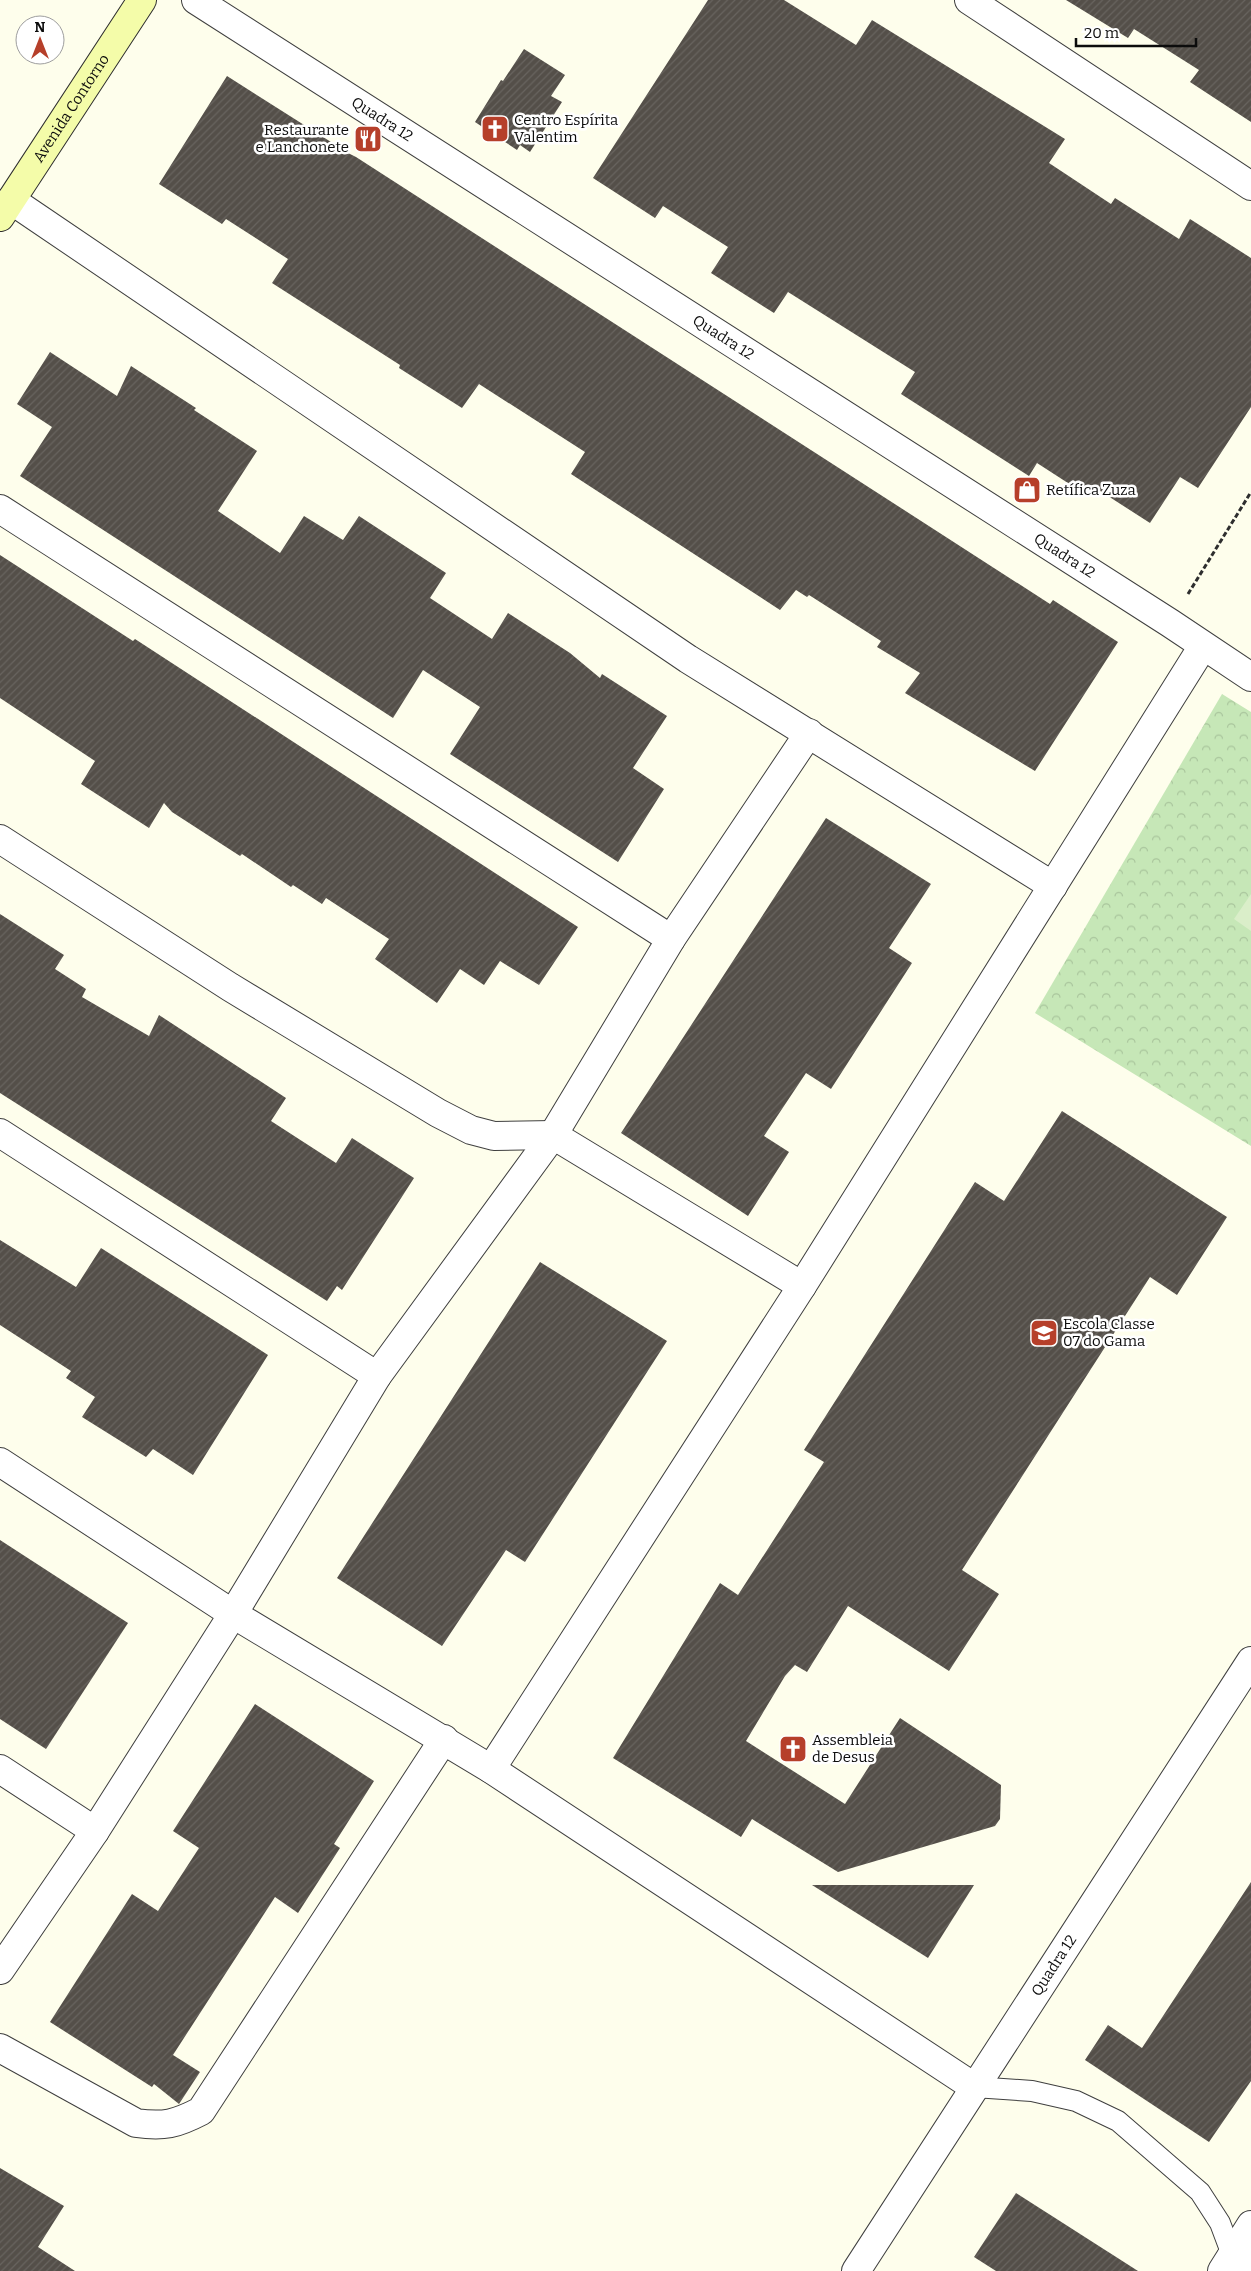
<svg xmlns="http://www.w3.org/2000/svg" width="1251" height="2271" font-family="Bitter,serif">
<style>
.park{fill:url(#park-crowns)}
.pitch{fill:#daeec9}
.building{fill:url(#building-hatch)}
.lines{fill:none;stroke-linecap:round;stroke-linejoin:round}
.lane-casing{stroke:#3f3f3f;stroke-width:22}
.street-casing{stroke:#3f3f3f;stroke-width:30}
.secondary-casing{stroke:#2e2e2e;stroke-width:30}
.path{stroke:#2e2e2e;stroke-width:3;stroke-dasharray:5 2.5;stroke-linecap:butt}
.lane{stroke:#fff;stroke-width:20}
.street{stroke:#fff;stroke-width:28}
.secondary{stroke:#f4fca9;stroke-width:28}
.labels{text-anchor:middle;stroke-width:5;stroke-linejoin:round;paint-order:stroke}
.street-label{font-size:15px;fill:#0c0c0c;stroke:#fff}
.poi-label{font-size:15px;fill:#0c0c0c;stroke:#fff;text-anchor:start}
</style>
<defs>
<pattern id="park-crowns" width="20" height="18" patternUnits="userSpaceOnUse" patternTransform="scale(1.25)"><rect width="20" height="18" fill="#c6e7b7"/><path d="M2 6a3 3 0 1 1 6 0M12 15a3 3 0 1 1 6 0" fill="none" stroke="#a9c59c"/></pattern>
<pattern id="building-hatch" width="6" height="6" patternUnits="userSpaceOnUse" patternTransform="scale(1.25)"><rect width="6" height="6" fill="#544f49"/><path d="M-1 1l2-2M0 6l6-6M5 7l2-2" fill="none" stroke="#68645f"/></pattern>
</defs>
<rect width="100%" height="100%" fill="#fefeec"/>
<path class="park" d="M 1222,694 L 1251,712 L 1251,1146 L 1035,1013 Z"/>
<path class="pitch" d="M 1251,894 L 1251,931 L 1234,919 Z"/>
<g class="building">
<path d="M 708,0 L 784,0 L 856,45 L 872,20 L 1065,139 L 1049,163 L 1111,204 L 1115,198 L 1179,239 L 1190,219 L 1251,258 L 1251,407 L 1198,488 L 1180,477 L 1150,523 L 1094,487 L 1088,496 L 1037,463 L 1029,476 L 901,394 L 915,372 L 788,292 L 774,313 L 711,273 L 728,247 L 663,206 L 655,218 L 593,178 Z"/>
<path d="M 1066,0 L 1251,0 L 1251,122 L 1190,82 L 1199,70 L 1134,29 L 1128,38 Z"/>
<path d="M 524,49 L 565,75 L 551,96 L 562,102 L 530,152 L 520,145 L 517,150 L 475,122 L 501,80 L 503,81 Z"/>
<path d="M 227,76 L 331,142 L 330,144 L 356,157 L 1050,604 L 1053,600 L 1118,642 L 1035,771 L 905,693 L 920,673 L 877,647 L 881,641 L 809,595 L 807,597 L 796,590 L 780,610 L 571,474 L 585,452 L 479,384 L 462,408 L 399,368 L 400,365 L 272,283 L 288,259 L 226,219 L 222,224 L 159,184 Z"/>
<path d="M 50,352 L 117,396 L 131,366 L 196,408 L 194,410 L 257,451 L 218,511 L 280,553 L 304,516 L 343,540 L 359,516 L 446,573 L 430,598 L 492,639 L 508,613 L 570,653 L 600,678 L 602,674 L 667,716 L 633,768 L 664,789 L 618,862 L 450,754 L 480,707 L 423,670 L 393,718 L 20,476 L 52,427 L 17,404 Z"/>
<path d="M 0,555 L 133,641 L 135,639 L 578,927 L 539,985 L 500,961 L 484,985 L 460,969 L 437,1003 L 375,959 L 389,939 L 326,898 L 322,904 L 293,885 L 291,887 L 242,854 L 240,856 L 172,812 L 164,803 L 149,828 L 81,784 L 95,761 L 0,698 Z"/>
<path d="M 826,818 L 931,884 L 889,948 L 912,963 L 831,1089 L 806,1073 L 764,1136 L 789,1152 L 748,1216 L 621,1133 Z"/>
<path d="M 0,914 L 64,955 L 55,969 L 86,989 L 82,997 L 149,1036 L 159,1015 L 286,1098 L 271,1121 L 336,1163 L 352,1138 L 414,1178 L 342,1290 L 337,1286 L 327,1301 L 0,1093 Z"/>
<path d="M 1062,1111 L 1227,1217 L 1177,1295 L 1150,1277 L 962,1570 L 999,1594 L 949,1671 L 848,1606 L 807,1672 L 795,1665 L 785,1676 L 746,1741 L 845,1804 L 900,1718 L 1001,1785 L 1000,1819 L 995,1826 L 838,1872 L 752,1819 L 741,1837 L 613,1758 L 720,1583 L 738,1595 L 824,1462 L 804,1450 L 975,1182 L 1004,1201 Z"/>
<path d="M 0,1240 L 76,1287 L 101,1248 L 268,1355 L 193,1475 L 153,1449 L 146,1457 L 82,1417 L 95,1397 L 66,1378 L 71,1371 L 0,1325 Z"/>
<path d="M 540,1262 L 667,1341 L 525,1562 L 506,1550 L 442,1646 L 337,1578 Z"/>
<path d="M 0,1540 L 128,1623 L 46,1749 L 0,1719 Z"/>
<path d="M 255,1704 L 374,1781 L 334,1844 L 340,1848 L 298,1913 L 275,1897 L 173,2055 L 200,2072 L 179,2104 L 154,2084 L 152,2087 L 50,2022 L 132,1894 L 158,1911 L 199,1848 L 173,1831 Z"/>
<path d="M 1251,1882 L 1251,2081 L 1209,2142 L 1085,2060 L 1108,2025 L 1142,2048 Z"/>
<path d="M 812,1885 L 974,1885 L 928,1958 Z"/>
<path d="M 0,2168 L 64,2206 L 38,2247 L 75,2271 L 0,2271 Z"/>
<path d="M 1016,2193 L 1138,2271 L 996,2271 L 974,2257 Z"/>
</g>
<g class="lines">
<defs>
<path id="lane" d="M 974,2087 L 1032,2091 L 1076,2101 L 1118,2121 L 1200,2192 L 1220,2223 L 1232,2255"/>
<g id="street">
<path id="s1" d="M 196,0 L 1170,623 L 1251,677"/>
<path d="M 969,0 L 1251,186"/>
<path d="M 11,200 L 688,659 L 1053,886"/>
<path d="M 0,509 L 671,939"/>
<path d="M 0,839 L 230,987 L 438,1113 L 471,1130 L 494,1136 L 553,1135 L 802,1286"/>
<path d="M 0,1133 L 377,1376 L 553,1135 L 671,939 L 809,733"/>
<path d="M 0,1462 L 233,1614 L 491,1769 L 974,2087"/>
<path d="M 0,1769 L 95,1831"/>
<path d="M 491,1769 L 802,1286 L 1203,646"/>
<path d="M 0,1970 L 95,1831 L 233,1614 L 377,1376"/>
<path d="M 0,2048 L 136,2123 C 164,2127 176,2124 201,2111 L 444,1739"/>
<path d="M 1232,2255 L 1251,2267"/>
<path id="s2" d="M 856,2271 L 1251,1661"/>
<path d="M 1222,2271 L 1251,2225"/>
</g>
<g id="secondary">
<path id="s3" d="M 0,217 L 142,0"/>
</g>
</defs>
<use href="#lane" class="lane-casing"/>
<use href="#street" class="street-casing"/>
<use href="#secondary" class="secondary-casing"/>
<path class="path" d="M 1188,594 L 1251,492"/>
<use href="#lane" class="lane"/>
<use href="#street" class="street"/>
<use href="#secondary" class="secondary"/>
</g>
<defs>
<symbol id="church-square" viewBox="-11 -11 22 22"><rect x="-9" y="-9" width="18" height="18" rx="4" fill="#b63f2a" stroke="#fff"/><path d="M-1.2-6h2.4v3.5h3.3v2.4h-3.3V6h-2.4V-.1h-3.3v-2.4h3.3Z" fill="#fff"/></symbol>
<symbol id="restaurant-square" viewBox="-11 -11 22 22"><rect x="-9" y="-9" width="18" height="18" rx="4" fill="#b63f2a" stroke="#fff"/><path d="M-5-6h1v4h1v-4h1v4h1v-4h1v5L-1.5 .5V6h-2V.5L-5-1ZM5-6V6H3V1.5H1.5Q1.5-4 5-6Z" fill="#fff"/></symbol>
<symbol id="shop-square" viewBox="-11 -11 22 22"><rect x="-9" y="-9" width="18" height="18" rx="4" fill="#b63f2a" stroke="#fff"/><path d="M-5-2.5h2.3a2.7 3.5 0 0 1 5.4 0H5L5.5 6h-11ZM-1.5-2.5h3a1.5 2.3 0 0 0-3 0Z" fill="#fff"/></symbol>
<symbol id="school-square" viewBox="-11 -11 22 22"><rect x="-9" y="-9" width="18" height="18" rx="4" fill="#b63f2a" stroke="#fff"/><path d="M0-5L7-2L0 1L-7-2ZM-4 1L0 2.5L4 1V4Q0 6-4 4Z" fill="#fff"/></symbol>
</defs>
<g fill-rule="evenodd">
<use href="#church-square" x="479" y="113" width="32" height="32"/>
<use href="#restaurant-square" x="352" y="123" width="32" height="32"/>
<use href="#shop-square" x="1011" y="474" width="32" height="32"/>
<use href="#school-square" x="1028" y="1317" width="32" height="32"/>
<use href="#church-square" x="777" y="1733" width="32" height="32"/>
</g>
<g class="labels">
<g class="street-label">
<text dy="5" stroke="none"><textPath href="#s3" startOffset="130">Avenida Contorno</textPath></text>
<text dy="5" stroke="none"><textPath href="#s1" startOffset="221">Quadra 12</textPath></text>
<text dy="5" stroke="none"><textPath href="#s1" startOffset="626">Quadra 12</textPath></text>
<text dy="5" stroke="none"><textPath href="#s1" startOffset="1031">Quadra 12</textPath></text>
<text dy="5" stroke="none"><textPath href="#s2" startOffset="364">Quadra 12</textPath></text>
</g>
<g class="poi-label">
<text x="514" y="125">Centro Espírita<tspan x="514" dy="17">Valentim</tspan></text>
<text x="349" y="135" text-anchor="end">Restaurante<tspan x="349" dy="17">e Lanchonete</tspan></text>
<text x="1046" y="495">Retífica Zuza</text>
<text x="1063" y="1329">Escola Classe<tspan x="1063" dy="17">07 do Gama</tspan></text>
<text x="812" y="1745">Assembleia<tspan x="812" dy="17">de Desus</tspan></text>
</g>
</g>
<g transform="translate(40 40)"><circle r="24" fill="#ffffff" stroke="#9e9e9e"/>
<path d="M0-4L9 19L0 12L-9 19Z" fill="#b63f2a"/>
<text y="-8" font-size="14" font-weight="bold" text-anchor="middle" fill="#0c0c0c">N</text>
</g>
<path d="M1076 38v8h120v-8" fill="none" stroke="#0c0c0c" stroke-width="2.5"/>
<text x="1084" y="38" font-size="15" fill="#0c0c0c" stroke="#ffffff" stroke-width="4" paint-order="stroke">20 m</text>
</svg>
